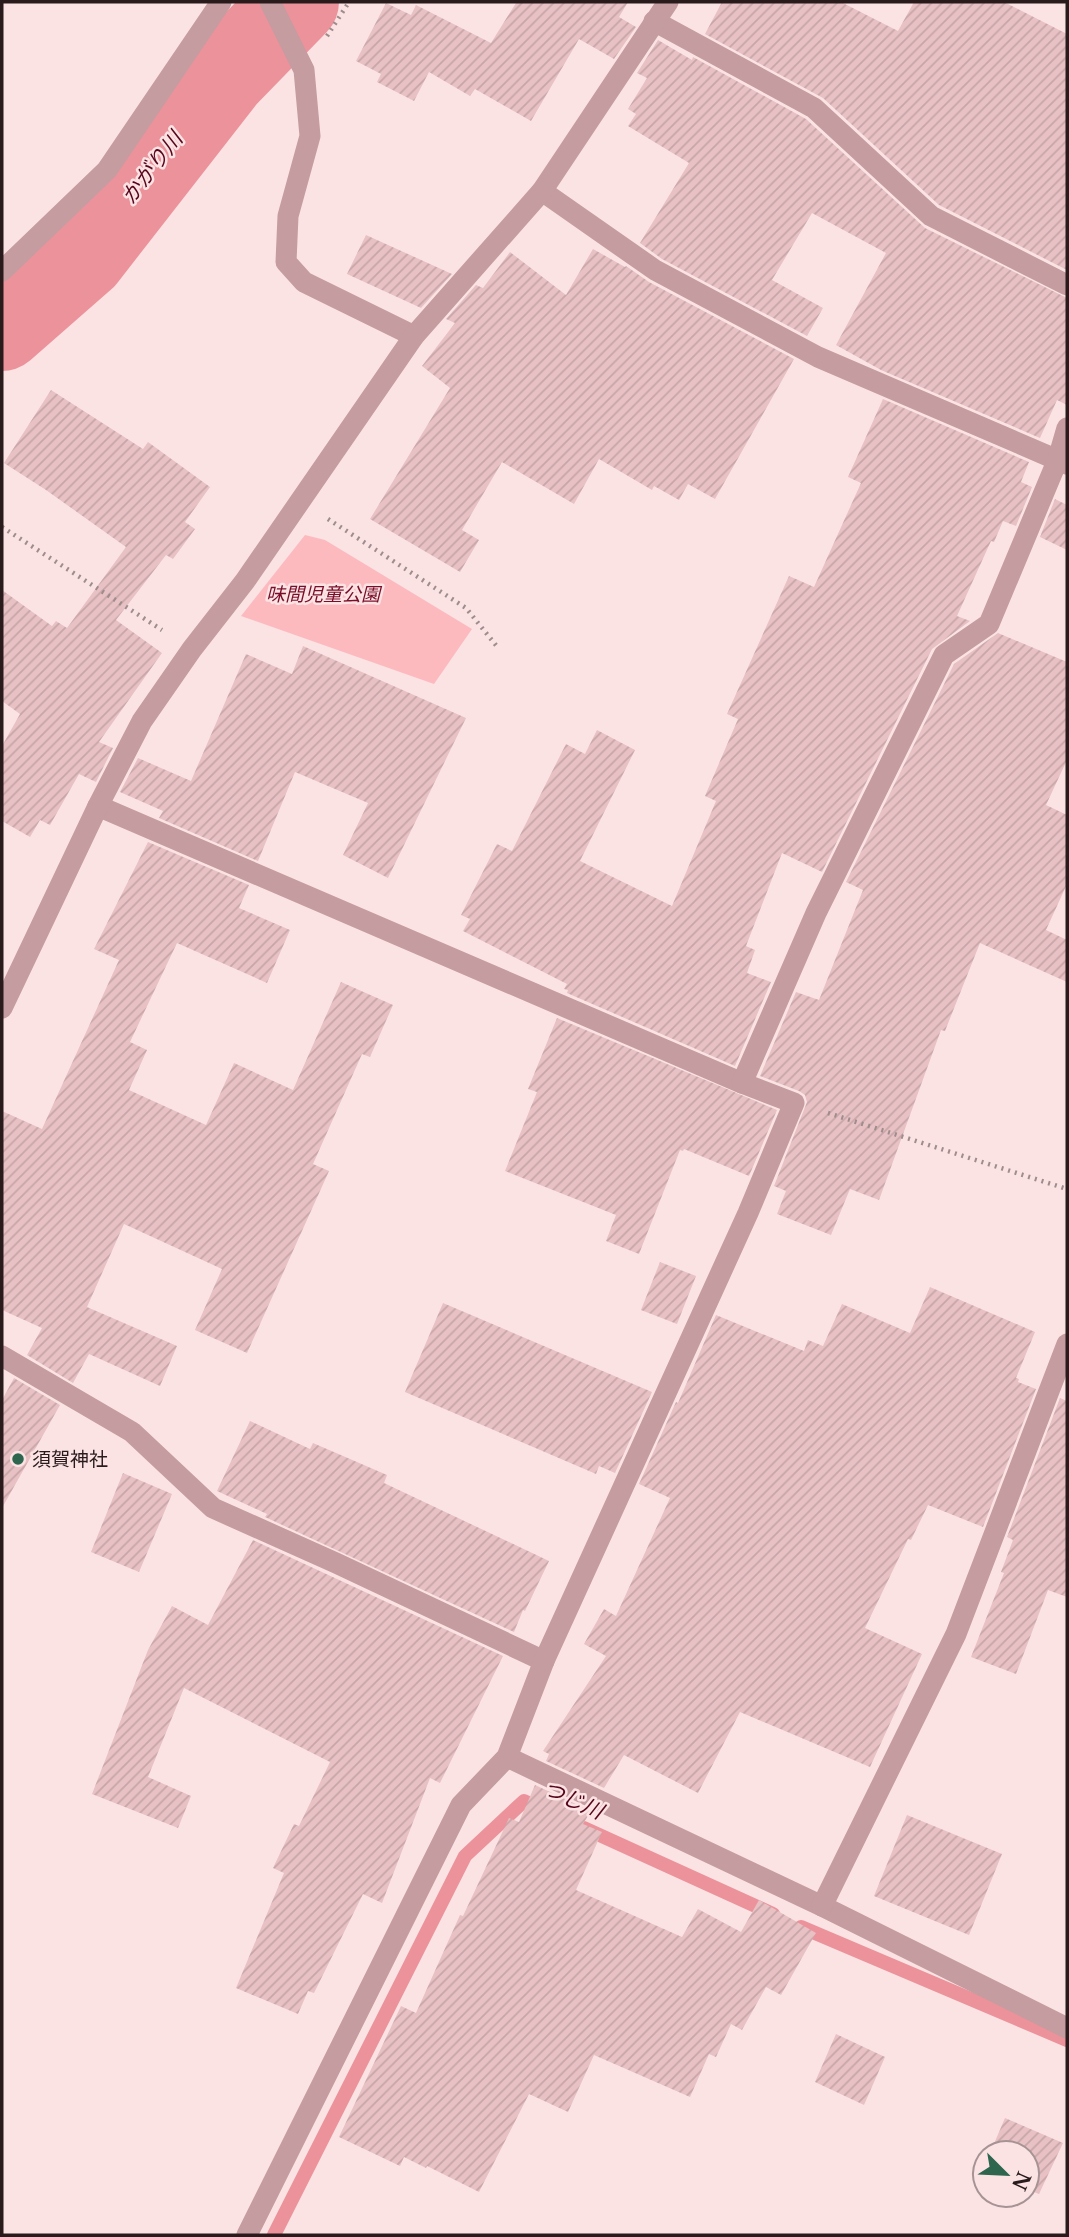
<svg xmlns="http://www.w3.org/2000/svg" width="1069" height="2237" font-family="'Libre Baskerville','Noto Sans JP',serif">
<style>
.park{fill:#fcbabf}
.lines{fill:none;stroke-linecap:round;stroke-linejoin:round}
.stream{stroke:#ec929b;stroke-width:14}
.river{stroke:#ec929b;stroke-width:86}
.building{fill:url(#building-hatch)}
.path{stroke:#9f8c8d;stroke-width:4.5;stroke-dasharray:2 5;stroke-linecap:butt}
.street{stroke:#c59c9f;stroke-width:21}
.poi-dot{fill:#2d654e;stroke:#fbe3e4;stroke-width:2.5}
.labels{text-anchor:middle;stroke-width:5;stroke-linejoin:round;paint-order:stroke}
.park-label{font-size:19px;font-style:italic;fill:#790d2a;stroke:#fbe3e4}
.poi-label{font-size:19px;fill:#291b1c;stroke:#fbe3e4;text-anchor:start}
.water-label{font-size:21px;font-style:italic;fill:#57051b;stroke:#fbe3e4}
</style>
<defs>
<pattern id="building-hatch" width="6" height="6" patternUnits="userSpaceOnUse" patternTransform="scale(1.75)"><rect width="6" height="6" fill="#e8c1c4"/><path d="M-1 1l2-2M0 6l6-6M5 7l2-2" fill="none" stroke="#c7a5a8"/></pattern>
</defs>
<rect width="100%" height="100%" fill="#fbe3e4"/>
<path class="park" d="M 305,535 L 325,540 L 472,629 L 434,684 L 241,616 Z"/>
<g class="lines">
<g class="stream">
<path d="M 584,1828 L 773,1914"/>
<path d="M 801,1927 L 1067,2040"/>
<path d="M 274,2235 L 465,1856 L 524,1801 L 543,1810"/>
</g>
<path class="river" d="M 2,328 L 83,257 L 224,76 L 296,2"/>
</g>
<g class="building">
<path d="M 515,2 L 628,2 L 619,17 L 636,27 L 614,59 L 579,39 L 531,121 L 475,89 L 470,96 L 429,72 L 414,101 L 377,82 L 381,74 L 356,61 L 386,3 L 411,15 L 416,5 L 491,43 L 516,3 Z"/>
<path d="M 722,2 L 841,2 L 898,31 L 914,2 L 1004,2 L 1067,34 L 1067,270 L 939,205 L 823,98 L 705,34 Z"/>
<path d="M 658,40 L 692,60 L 693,57 L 806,119 L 925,228 L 1067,298 L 1067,405 L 1057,400 L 1040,438 L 881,370 L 836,345 L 886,253 L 812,213 L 772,280 L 823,308 L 807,336 L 662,259 L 640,243 L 689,163 L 628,126 L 636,114 L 628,109 L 647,78 L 637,73 Z"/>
<path d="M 366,235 L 452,274 L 421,308 L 347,274 Z"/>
<path d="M 593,249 L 625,267 L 626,266 L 649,282 L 794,359 L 715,499 L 688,484 L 679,500 L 654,486 L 652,490 L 599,459 L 574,504 L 502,462 L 462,530 L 479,540 L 460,572 L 370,519 L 450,388 L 422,366 L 455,323 L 446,319 L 476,285 L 483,288 L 510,252 L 566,295 Z"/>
<path d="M 51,390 L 143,449 L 148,442 L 210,487 L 185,522 L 195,529 L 173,559 L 166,555 L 116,620 L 162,653 L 99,742 L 113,748 L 96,782 L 79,774 L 50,825 L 40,820 L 30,837 L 2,821 L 2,746 L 20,714 L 2,701 L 2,590 L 52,626 L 56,621 L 67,628 L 126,547 L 46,490 L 4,463 Z"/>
<path d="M 883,399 L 1029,462 L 1021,482 L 1032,487 L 1016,526 L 1003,521 L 994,542 L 991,541 L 957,616 L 970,621 L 932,649 L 822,872 L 782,853 L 746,946 L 755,950 L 747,973 L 771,982 L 735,1066 L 567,993 L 568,990 L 564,989 L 567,984 L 463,931 L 470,919 L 461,915 L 497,844 L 512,851 L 566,744 L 585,754 L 597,730 L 635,750 L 580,861 L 672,906 L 716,801 L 705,796 L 738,719 L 727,714 L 789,576 L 814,587 L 861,483 L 848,477 Z"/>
<path d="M 1055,499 L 1067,505 L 1067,550 L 1040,537 Z"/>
<path d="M 998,633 L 1067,662 L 1067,760 L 1046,805 L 1067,815 L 1067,884 L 1046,930 L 1067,940 L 1067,982 L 980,943 L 945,1031 L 941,1030 L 879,1200 L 850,1189 L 831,1235 L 777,1214 L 786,1191 L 774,1186 L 807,1102 L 805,1095 L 799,1091 L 760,1076 L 796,992 L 819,1000 L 863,890 L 846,882 L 954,664 Z"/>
<path d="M 303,646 L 466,718 L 388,878 L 343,855 L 368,803 L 295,772 L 258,861 L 159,818 L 163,811 L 120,792 L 138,758 L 191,781 L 246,654 L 292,674 Z"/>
<path d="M 148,842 L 249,885 L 239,908 L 290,930 L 267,983 L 177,943 L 130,1042 L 147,1050 L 129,1090 L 206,1125 L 234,1063 L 293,1090 L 341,982 L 393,1005 L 370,1057 L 362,1054 L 313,1164 L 329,1171 L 247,1353 L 195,1330 L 222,1269 L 124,1224 L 87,1307 L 177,1346 L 160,1386 L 89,1354 L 73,1383 L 27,1355 L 42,1328 L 2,1310 L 2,1111 L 42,1129 L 119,960 L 94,949 Z"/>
<path d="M 557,1018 L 777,1110 L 749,1176 L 684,1149 L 683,1151 L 680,1150 L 639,1254 L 606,1241 L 616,1215 L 505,1171 L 537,1092 L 528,1089 Z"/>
<path d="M 660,1262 L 696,1276 L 677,1324 L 641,1310 Z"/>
<path d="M 930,1287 L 1035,1332 L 1016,1378 L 1019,1379 L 1018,1382 L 1036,1389 L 983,1527 L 928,1505 L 911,1540 L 908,1539 L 865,1628 L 922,1654 L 870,1767 L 740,1712 L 698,1793 L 624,1755 L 604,1788 L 546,1761 L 549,1754 L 543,1751 L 606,1656 L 584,1644 L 604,1609 L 616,1616 L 670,1498 L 639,1484 L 676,1402 L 678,1403 L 716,1315 L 804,1351 L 808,1340 L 823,1346 L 842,1304 L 910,1333 Z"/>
<path d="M 443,1303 L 652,1392 L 615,1473 L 599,1466 L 596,1474 L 405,1392 Z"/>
<path d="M 14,1378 L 60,1405 L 2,1508 L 2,1400 Z"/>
<path d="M 1060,1398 L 1067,1401 L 1067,1597 L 1048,1590 L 1016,1674 L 971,1657 L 1004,1573 L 1001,1572 L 1013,1540 L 1007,1537 Z"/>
<path d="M 250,1421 L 310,1449 L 313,1443 L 387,1475 L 384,1483 L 549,1561 L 525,1611 L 523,1610 L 514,1632 L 265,1517 L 267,1514 L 217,1491 Z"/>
<path d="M 123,1473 L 172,1494 L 139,1572 L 91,1552 Z"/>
<path d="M 253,1540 L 503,1656 L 440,1783 L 430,1778 L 382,1903 L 363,1894 L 314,1993 L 308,1991 L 298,2014 L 236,1988 L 284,1873 L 273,1868 L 294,1824 L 299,1826 L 330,1762 L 184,1688 L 148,1777 L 191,1796 L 178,1828 L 92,1794 L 148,1650 L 172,1606 L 208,1625 Z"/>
<path d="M 535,1785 L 591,1811 L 583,1824 L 602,1832 L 576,1890 L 682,1937 L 698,1909 L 741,1932 L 759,1900 L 816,1933 L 781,1995 L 766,1987 L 742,2030 L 731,2024 L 716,2057 L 709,2054 L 690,2097 L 594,2055 L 568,2112 L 529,2094 L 479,2192 L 427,2166 L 426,2168 L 404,2157 L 400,2166 L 339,2137 L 401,2006 L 416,2013 L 460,1915 L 463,1916 L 509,1818 L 519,1822 Z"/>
<path d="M 907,1815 L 1002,1854 L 969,1935 L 874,1896 Z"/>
<path d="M 836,2034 L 885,2057 L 864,2105 L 815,2082 Z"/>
<path d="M 1005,2118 L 1063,2143 L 1039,2194 L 1029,2190 L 1027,2195 L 1027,2153 L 990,2153 Z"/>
</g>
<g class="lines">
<g class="path">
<path d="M 327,36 L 349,2"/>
<path d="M 328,519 L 466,608 L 499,649"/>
<path d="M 2,527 L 162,630"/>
<path d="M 828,1113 L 1067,1189"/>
</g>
<g class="street">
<path d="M 270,2 L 304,70 L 310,136 L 288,216 L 286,262 L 304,282 L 414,336"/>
<path d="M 654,21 L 814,108 L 931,216 L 1067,285"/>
<path d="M 542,191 L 655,270 L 818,357 L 1067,464"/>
<path d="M 2,271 L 107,170 L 221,2"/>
<path d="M 98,806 L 742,1083"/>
<path d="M 2,1008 L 98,806 L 142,721 L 192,649 L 245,581 L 414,336 L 542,191 L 668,2"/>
<path d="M 2,1356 L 132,1432 L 213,1508 L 336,1563 L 544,1661"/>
<path d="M 507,1757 L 822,1906 L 1067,2028"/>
<path d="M 822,1906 L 956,1634 L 1067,1344"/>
<path d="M 247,2235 L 461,1805 L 507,1757 L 544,1661 L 748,1213 L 794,1103 L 742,1083 L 816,913 L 944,655 L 989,624 L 1058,459 L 1067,428"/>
</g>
</g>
<circle class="poi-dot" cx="18" cy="1459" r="7"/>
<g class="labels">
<g class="park-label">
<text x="323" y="601">味間児童公園</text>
</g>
<g class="poi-label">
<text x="32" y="1466">須賀神社</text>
</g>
<g class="water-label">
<text transform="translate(152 168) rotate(-52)" y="7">かがり川</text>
<text transform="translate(573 1800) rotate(24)" y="7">つじ川</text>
</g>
</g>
<rect width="1069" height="2237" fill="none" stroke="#291b1c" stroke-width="7"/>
<g transform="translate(1006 2174) rotate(114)"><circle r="33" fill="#fbe3e4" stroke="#a79394" stroke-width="2"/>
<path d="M0-5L12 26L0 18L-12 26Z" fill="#2d654e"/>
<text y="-10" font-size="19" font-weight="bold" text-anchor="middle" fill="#291b1c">N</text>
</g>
</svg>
